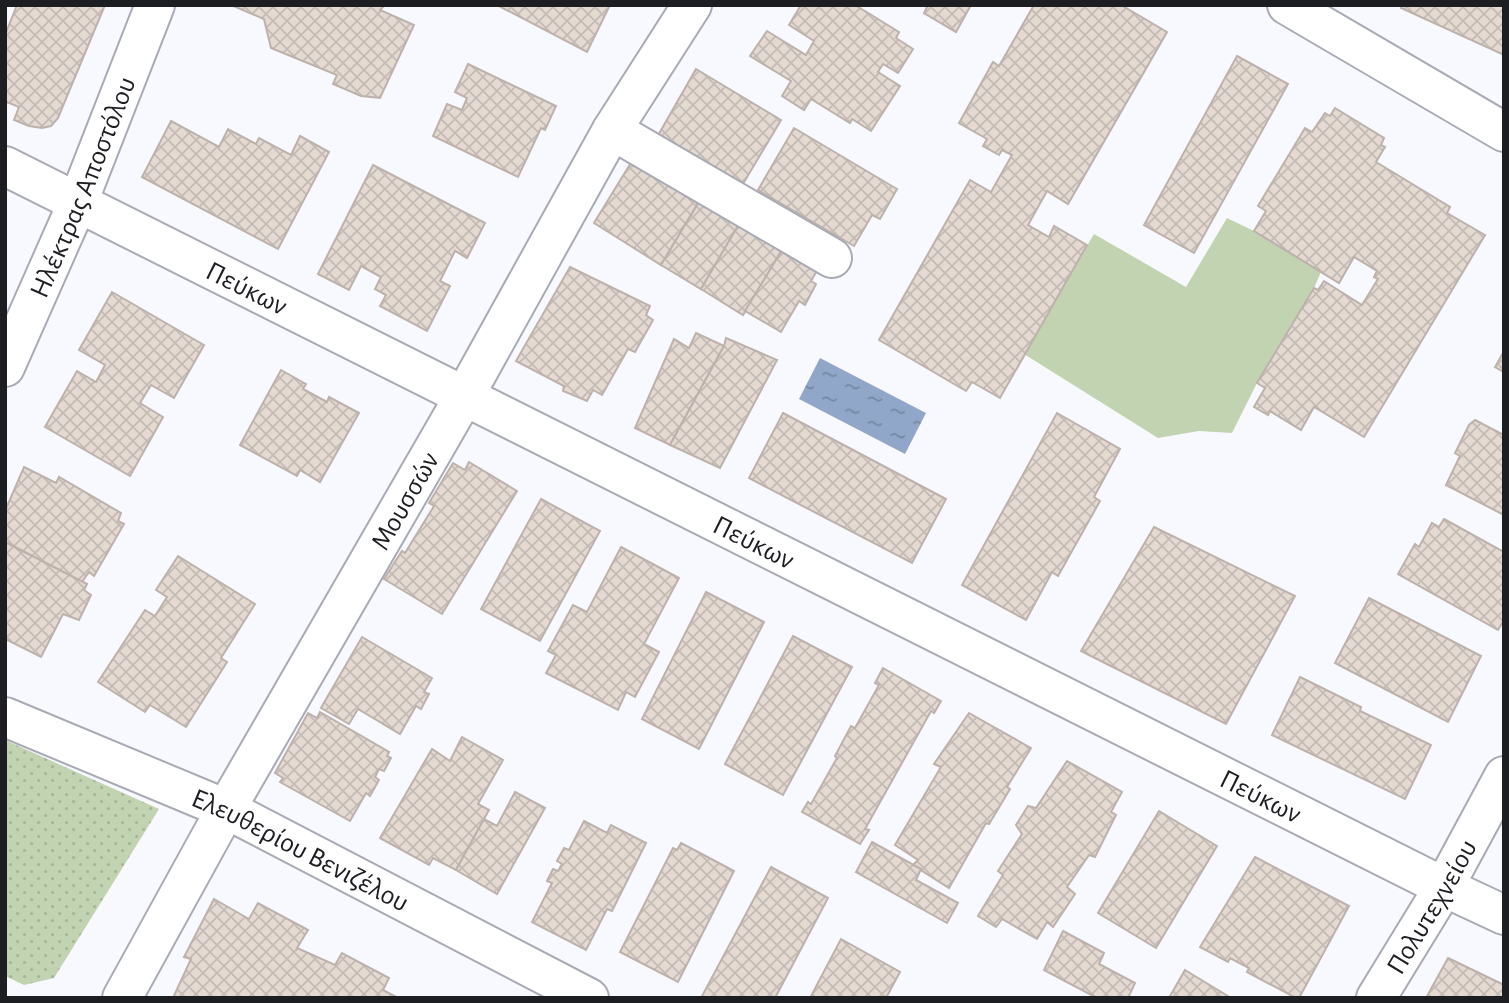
<svg xmlns="http://www.w3.org/2000/svg" width="1509" height="1003" font-family="'Alegreya Sans',sans-serif">
<style>
.green{fill:#c2d3b1}
.park{fill:url(#park-dots)}
.water{fill:url(#water-ripples)}
.building{fill:url(#building-cross-hatch);stroke:#bcb2ab;stroke-width:2}
.lines{fill:none;stroke-linecap:round;stroke-linejoin:round}
.minor-casing{stroke:#a8aab4;stroke-width:42}
.minor{stroke:#fff;stroke-width:38}
.labels{text-anchor:middle;stroke-width:7;stroke-linejoin:round;paint-order:stroke}
.street-label{font-size:28px;fill:#1d1e22;stroke:#f8f9fe}
</style>
<defs>
<pattern id="park-dots" width="8" height="8" patternUnits="userSpaceOnUse" patternTransform="scale(1.75)"><rect width="8" height="8" fill="#c2d3b1"/><path d="M2 2h.1M6 6h.1" fill="none" stroke="#a6b598" stroke-width="1.8" stroke-linecap="round"/></pattern>
<pattern id="water-ripples" width="26" height="14" patternUnits="userSpaceOnUse" patternTransform="scale(1.75)"><rect width="26" height="14" fill="#90a7c9"/><path d="M2 4q2-2 4 0t4 0M15 11q2-2 4 0t4 0" fill="none" stroke="#7587a3"/></pattern>
<pattern id="building-cross-hatch" width="8" height="8" patternUnits="userSpaceOnUse" patternTransform="scale(1.75)"><rect width="8" height="8" fill="#e4dad2"/><path d="M0 0l8 8M0 8l8-8" fill="none" stroke="#c3bbb4"/></pattern>
</defs>
<rect width="100%" height="100%" fill="#f8f9fe"/>
<path class="green" d="M 1227,218 L 1254,231 L 1321,272 L 1314,288 L 1257,383 L 1232,433 L 1199,431 L 1158,438 L 1024,354 L 1094,234 L 1186,287 Z"/>
<path class="park" d="M 5,740 L 159,809 L 54,978 L 24,985 L 5,976 Z"/>
<path class="water" d="M 820,358 L 926,413 L 905,454 L 799,399 Z"/>
<g class="building">
<path d="M 17,5 L 105,5 L 58,118 L 51,126 L 42,128 L 29,126 L 14,120 L 19,107 L 7,102 L 5,107 L 5,35 Z"/>
<path d="M 231,5 L 381,5 L 384,6 L 380,10 L 414,25 L 380,98 L 361,96 L 333,84 L 337,75 L 271,48 L 264,19 Z"/>
<path d="M 497,5 L 610,5 L 587,52 Z"/>
<path d="M 801,5 L 855,5 L 899,32 L 896,38 L 913,49 L 898,73 L 883,64 L 878,72 L 900,86 L 871,131 L 852,119 L 850,123 L 811,99 L 804,110 L 782,96 L 791,81 L 750,56 L 767,31 L 806,55 L 814,41 L 789,25 Z"/>
<path d="M 928,5 L 971,5 L 956,32 L 924,13 Z"/>
<path d="M 1034,5 L 1121,5 L 1167,32 L 1068,204 L 1047,191 L 1028,225 L 1049,237 L 1054,226 L 1087,245 L 1000,398 L 972,382 L 966,391 L 879,340 L 970,180 L 991,192 L 1012,155 L 1002,150 L 999,155 L 983,146 L 987,139 L 959,123 L 993,62 L 999,66 Z"/>
<path d="M 1402,5 L 1504,5 L 1504,55 L 1401,8 Z"/>
<path d="M 1237,56 L 1288,84 L 1194,253 L 1144,225 Z"/>
<path d="M 468,64 L 556,106 L 545,130 L 541,128 L 518,177 L 433,136 L 447,104 L 462,110 L 467,98 L 455,92 Z"/>
<path d="M 696,69 L 781,120 L 740,189 L 656,139 Z"/>
<path d="M 1335,108 L 1384,138 L 1381,145 L 1385,147 L 1376,162 L 1450,207 L 1447,213 L 1485,235 L 1364,437 L 1314,407 L 1301,430 L 1270,411 L 1268,415 L 1254,407 L 1265,388 L 1257,383 L 1314,288 L 1318,290 L 1324,281 L 1362,305 L 1378,279 L 1374,277 L 1377,271 L 1354,257 L 1339,283 L 1254,231 L 1266,211 L 1258,206 L 1305,128 L 1312,132 L 1325,113 L 1330,116 Z"/>
<path d="M 171,121 L 219,147 L 228,129 L 256,144 L 259,138 L 291,155 L 300,136 L 329,152 L 278,249 L 142,177 Z"/>
<path d="M 794,128 L 897,189 L 880,219 L 872,215 L 854,246 L 758,190 Z"/>
<path d="M 637,153 L 700,200 L 661,265 L 594,223 Z"/>
<path d="M 373,165 L 485,223 L 467,258 L 455,251 L 440,281 L 450,286 L 427,331 L 380,306 L 386,295 L 375,289 L 381,277 L 361,266 L 349,290 L 318,274 Z"/>
<path d="M 700,200 L 739,224 L 701,289 L 661,265 Z"/>
<path d="M 739,224 L 782,250 L 743,315 L 701,289 Z"/>
<path d="M 782,250 L 818,269 L 811,281 L 816,284 L 805,305 L 799,301 L 781,332 L 745,311 Z"/>
<path d="M 570,267 L 650,306 L 646,315 L 653,320 L 635,352 L 628,349 L 602,395 L 593,390 L 587,401 L 563,391 L 564,386 L 516,361 Z"/>
<path d="M 112,292 L 204,345 L 174,398 L 151,385 L 140,403 L 163,417 L 130,476 L 45,427 L 77,371 L 96,382 L 105,365 L 79,350 Z"/>
<path d="M 696,333 L 724,346 L 670,445 L 635,428 L 674,339 L 689,348 Z"/>
<path d="M 726,338 L 777,360 L 720,468 L 670,445 L 724,346 Z"/>
<path d="M 1504,351 L 1504,372 L 1495,367 Z"/>
<path d="M 281,370 L 306,384 L 303,389 L 327,402 L 329,397 L 359,413 L 320,482 L 300,470 L 297,476 L 240,445 Z"/>
<path d="M 783,413 L 946,499 L 912,563 L 749,478 Z"/>
<path d="M 1057,413 L 1120,449 L 1094,497 L 1100,501 L 1058,576 L 1052,572 L 1026,620 L 962,585 Z"/>
<path d="M 1475,420 L 1504,435 L 1504,515 L 1446,485 L 1460,456 L 1455,453 L 1469,425 Z"/>
<path d="M 469,462 L 517,491 L 442,614 L 384,579 L 402,551 L 405,553 L 434,506 L 429,503 L 453,463 L 465,470 Z"/>
<path d="M 24,467 L 56,483 L 59,477 L 121,513 L 118,521 L 124,524 L 94,576 L 89,572 L 82,582 L 5,542 L 5,511 Z"/>
<path d="M 541,499 L 600,531 L 540,641 L 481,609 Z"/>
<path d="M 1444,519 L 1504,552 L 1504,620 L 1498,630 L 1398,574 L 1415,544 L 1419,547 L 1432,523 L 1439,527 Z"/>
<path d="M 1154,527 L 1295,596 L 1226,724 L 1081,651 Z"/>
<path d="M 5,542 L 87,584 L 84,590 L 91,595 L 79,620 L 63,614 L 41,657 L 5,639 Z"/>
<path d="M 621,547 L 679,578 L 644,644 L 659,652 L 635,697 L 626,692 L 618,710 L 546,673 L 556,655 L 548,651 L 573,605 L 587,612 Z"/>
<path d="M 178,556 L 255,604 L 221,658 L 227,662 L 186,727 L 150,705 L 145,712 L 98,682 L 145,610 L 155,616 L 167,597 L 156,590 Z"/>
<path d="M 706,592 L 764,622 L 699,749 L 642,719 Z"/>
<path d="M 1369,598 L 1481,656 L 1448,722 L 1335,663 Z"/>
<path d="M 793,636 L 852,667 L 783,795 L 725,764 Z"/>
<path d="M 362,637 L 432,678 L 424,692 L 429,694 L 421,709 L 416,706 L 400,734 L 358,709 L 349,724 L 321,708 Z"/>
<path d="M 883,668 L 941,701 L 934,713 L 931,711 L 865,829 L 869,830 L 860,844 L 802,812 L 808,802 L 811,804 L 837,758 L 835,756 L 851,726 L 855,728 L 879,685 L 875,683 Z"/>
<path d="M 1300,677 L 1361,707 L 1360,711 L 1431,745 L 1405,799 L 1272,735 Z"/>
<path d="M 320,712 L 389,752 L 387,756 L 391,758 L 384,771 L 379,769 L 375,777 L 379,780 L 370,796 L 366,793 L 350,821 L 280,782 L 283,778 L 275,773 L 308,713 L 317,718 Z"/>
<path d="M 969,713 L 1031,748 L 1007,787 L 1010,789 L 989,824 L 986,823 L 949,888 L 913,865 L 918,860 L 895,845 L 941,767 L 934,764 Z"/>
<path d="M 462,737 L 503,760 L 478,804 L 489,810 L 456,870 L 433,858 L 429,865 L 380,838 L 432,749 L 450,761 Z"/>
<path d="M 1067,761 L 1122,792 L 1111,812 L 1116,815 L 1095,857 L 1089,855 L 1067,887 L 1075,894 L 1053,927 L 1047,922 L 1037,939 L 1002,919 L 996,927 L 978,916 L 1003,875 L 998,871 L 1022,834 L 1016,825 L 1028,806 L 1036,808 Z"/>
<path d="M 515,792 L 545,808 L 497,894 L 456,870 L 484,819 L 497,826 Z"/>
<path d="M 1159,811 L 1217,846 L 1156,948 L 1098,913 Z"/>
<path d="M 584,821 L 607,833 L 611,825 L 646,843 L 612,911 L 607,909 L 586,950 L 532,922 L 552,883 L 547,881 L 553,869 L 558,871 L 562,864 L 557,861 L 564,848 L 569,850 Z"/>
<path d="M 872,842 L 921,869 L 916,880 L 958,903 L 947,923 L 856,872 Z"/>
<path d="M 681,843 L 734,871 L 678,982 L 620,952 L 673,848 L 677,850 Z"/>
<path d="M 1255,857 L 1349,906 L 1299,998 L 1296,998 L 1247,972 L 1249,968 L 1230,958 L 1228,962 L 1200,947 Z"/>
<path d="M 771,867 L 828,898 L 775,998 L 701,998 Z"/>
<path d="M 214,899 L 249,919 L 258,903 L 308,930 L 297,948 L 335,965 L 342,953 L 389,978 L 383,990 L 398,998 L 173,998 L 191,959 L 184,957 Z"/>
<path d="M 1063,931 L 1104,953 L 1099,964 L 1135,983 L 1128,998 L 1097,998 L 1044,970 Z"/>
<path d="M 841,939 L 900,972 L 886,998 L 810,998 Z"/>
<path d="M 1448,958 L 1504,985 L 1504,998 L 1426,998 Z"/>
<path d="M 1185,970 L 1231,998 L 1169,998 Z"/>
</g>
<g class="lines">
<defs>
<g id="minor">
<path d="M 1287,5 L 1504,132"/>
<path d="M 612,130 L 832,258"/>
<path id="s1" d="M 5,166 L 1444,887 L 1504,915"/>
<path id="s2" d="M 5,367 L 78,202 L 155,5"/>
<path id="s3" d="M 5,717 L 226,809 L 589,998"/>
<path id="s4" d="M 122,998 L 226,809 L 465,395 L 612,130 L 692,5"/>
<path id="s5" d="M 1376,998 L 1444,887 L 1504,776"/>
</g>
</defs>
<use href="#minor" class="minor-casing"/>
<use href="#minor" class="minor"/>
</g>
<g class="labels">
<g class="street-label">
<text dy="10" stroke="none"><textPath href="#s2" startOffset="196">Ηλέκτρας Αποστόλου</textPath></text>
<text dy="10" stroke="none"><textPath href="#s1" startOffset="271">Πεύκων</textPath></text>
<text dy="10" stroke="none"><textPath href="#s4" startOffset="572">Μουσσών</textPath></text>
<text dy="10" stroke="none"><textPath href="#s1" startOffset="838">Πεύκων</textPath></text>
<text dy="10" stroke="none"><textPath href="#s1" startOffset="1405">Πεύκων</textPath></text>
<text dy="10" stroke="none"><textPath href="#s3" startOffset="324">Ελευθερίου Βενιζέλου</textPath></text>
<text dy="10" stroke="none"><textPath href="#s5" startOffset="107">Πολυτεχνείου</textPath></text>
</g>
</g>
<rect width="1509" height="1003" fill="none" stroke="#1d1e22" stroke-width="14"/>
</svg>
